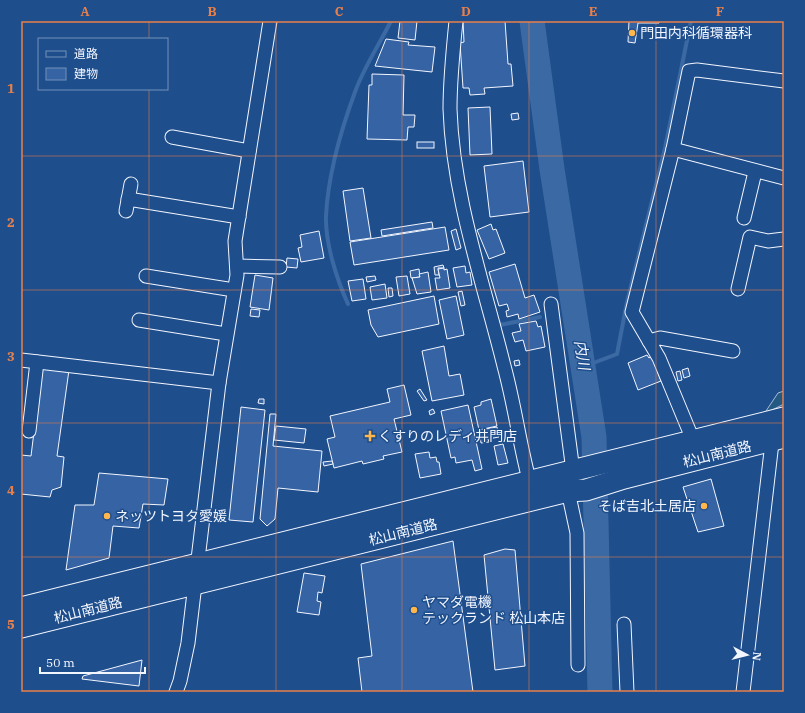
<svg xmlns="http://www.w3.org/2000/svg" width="805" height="713" font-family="'IBM Plex Serif','Noto Sans JP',serif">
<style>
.green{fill:#245a82;stroke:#a8bbd7}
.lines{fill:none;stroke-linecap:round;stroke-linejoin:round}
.stream{stroke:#3b69a3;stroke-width:4}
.river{stroke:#3b69a3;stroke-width:25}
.building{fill:#3563a3;stroke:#f2f6ff}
.minor-casing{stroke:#f2f6ff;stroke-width:15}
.trunk-casing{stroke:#f2f6ff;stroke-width:23}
.minor{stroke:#1f4e8c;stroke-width:13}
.trunk{stroke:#1f4e8c;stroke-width:21}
.grid{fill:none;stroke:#ea8049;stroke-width:1;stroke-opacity:0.55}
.poi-dot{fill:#ffb74d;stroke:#1f4e8c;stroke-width:1.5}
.labels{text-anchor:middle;stroke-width:3;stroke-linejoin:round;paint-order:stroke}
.poi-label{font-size:14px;fill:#f2f6ff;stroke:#1f4e8c;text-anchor:start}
.street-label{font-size:14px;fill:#f2f6ff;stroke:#1f4e8c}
.water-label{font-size:15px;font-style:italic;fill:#f2f6ff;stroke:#1f4e8c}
.neatline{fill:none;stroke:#ea8049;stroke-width:1.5}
.grid-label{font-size:13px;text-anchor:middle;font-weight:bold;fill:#ea8049}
</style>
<rect width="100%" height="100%" fill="#1f4e8c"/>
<path class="green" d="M 784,391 L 784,404 L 764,414 L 778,393 Z"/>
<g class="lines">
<g class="stream">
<path d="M 348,304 C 337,280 325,243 326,216 C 328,175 341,130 355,92 C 364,67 379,45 391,21"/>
<path d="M 499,322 L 500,325 L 540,317"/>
<path d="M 583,367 L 617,354 L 627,302 L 665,148 L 691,21"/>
</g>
<path class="river" d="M 532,21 L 552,169 L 594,437 L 600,692"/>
</g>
<g class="building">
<path d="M 400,21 L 417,21 L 415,40 L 398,38 Z"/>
<path d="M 463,21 L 505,21 L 508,64 L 511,64 L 513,86 L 484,88 L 485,94 L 470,95 L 469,88 L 463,88 L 460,43 L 464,42 Z"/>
<path d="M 629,21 L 660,21 L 659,23 L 638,23 L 635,43 L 628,42 Z"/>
<path d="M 386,39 L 409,42 L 408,45 L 435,47 L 432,72 L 375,66 Z"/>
<path d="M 372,74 L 404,75 L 403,115 L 415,115 L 414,127 L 408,127 L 407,140 L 367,139 L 369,85 L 372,85 Z"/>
<path d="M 490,107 L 492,154 L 470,155 L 468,108 Z"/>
<path d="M 518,113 L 519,119 L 512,120 L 511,114 Z"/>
<rect x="417" y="142" width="17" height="6"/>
<path d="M 523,161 L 529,212 L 490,217 L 484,166 Z"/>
<path d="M 363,188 L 371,238 L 350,241 L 343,191 Z"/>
<path d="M 432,222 L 433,228 L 382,236 L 381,230 Z"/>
<path d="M 491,224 L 493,230 L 496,229 L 505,253 L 489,259 L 477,230 Z"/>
<path d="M 445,227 L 449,250 L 354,265 L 350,242 Z"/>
<path d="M 456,229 L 461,248 L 456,250 L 451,231 Z"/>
<path d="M 319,231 L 324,258 L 301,262 L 298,248 L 302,247 L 300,235 Z"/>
<path d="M 287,258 L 298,259 L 297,268 L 286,267 Z"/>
<path d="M 515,264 L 525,298 L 534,295 L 540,312 L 519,319 L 518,314 L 507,317 L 506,311 L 509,310 L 507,304 L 499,306 L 489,272 Z"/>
<path d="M 443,265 L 444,268 L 438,268 L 439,275 L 435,275 L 434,267 Z"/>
<path d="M 465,266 L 466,273 L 470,272 L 472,285 L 457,287 L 453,268 Z"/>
<path d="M 444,268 L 444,270 L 447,269 L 450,288 L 437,290 L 435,278 L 440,278 L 438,269 Z"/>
<path d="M 419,269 L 420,277 L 411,278 L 410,271 Z"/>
<path d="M 428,272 L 431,292 L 417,294 L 412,278 L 420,277 L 419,274 Z"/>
<path d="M 255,275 L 273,278 L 269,310 L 250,307 Z"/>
<path d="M 375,276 L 376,280 L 367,282 L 366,277 Z"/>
<path d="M 407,276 L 410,294 L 399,296 L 396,277 Z"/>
<path d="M 363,279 L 366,299 L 352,301 L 348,281 Z"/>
<path d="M 385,284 L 387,298 L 372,300 L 370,287 Z"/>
<path d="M 388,288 L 392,288 L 393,296 L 389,297 Z"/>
<path d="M 462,291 L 465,305 L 461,306 L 458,292 Z"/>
<path d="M 434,296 L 439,324 L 378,337 L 371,325 L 368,310 Z"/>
<path d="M 456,296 L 464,335 L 447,339 L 439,300 Z"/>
<path d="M 251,309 L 260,310 L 259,317 L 250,316 Z"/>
<path d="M 536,321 L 538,327 L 541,326 L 545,347 L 526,351 L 523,340 L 515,342 L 512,333 L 521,331 L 519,324 Z"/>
<path d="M 444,346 L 449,376 L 460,374 L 464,395 L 432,401 L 422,351 Z"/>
<path d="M 647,355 L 649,358 L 652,356 L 661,381 L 638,390 L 628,363 Z"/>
<path d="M 519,360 L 520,365 L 515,366 L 514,361 Z"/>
<path d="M 42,367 L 69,370 L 57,456 L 64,457 L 61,487 L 52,490 L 50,497 L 21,494 L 21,455 L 31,456 Z"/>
<path d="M 688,368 L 690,376 L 684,378 L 682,370 Z"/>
<path d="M 680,371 L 682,380 L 678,381 L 676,372 Z"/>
<path d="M 404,385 L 411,415 L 394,419 L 402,452 L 383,456 L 384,459 L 363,464 L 362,461 L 334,468 L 327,439 L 335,437 L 330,416 L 390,402 L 387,389 Z"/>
<path d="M 420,389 L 427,400 L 424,401 L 417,391 Z"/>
<path d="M 259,399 L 264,399 L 264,404 L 258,403 Z"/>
<path d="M 491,399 L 497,426 L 479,430 L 474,407 L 481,405 L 481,402 Z"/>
<path d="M 468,405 L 482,469 L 475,471 L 472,460 L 456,463 L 455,457 L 451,458 L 441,411 Z"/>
<path d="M 241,407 L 265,410 L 253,522 L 229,520 Z"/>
<path d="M 433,409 L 435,413 L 430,415 L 429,411 Z"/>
<path d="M 270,414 L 276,414 L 273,446 L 322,451 L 318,492 L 278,488 L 275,519 L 267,526 L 260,519 Z"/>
<path d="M 276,426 L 306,429 L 304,443 L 274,440 Z"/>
<path d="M 497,427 L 499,437 L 488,439 L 489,442 L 481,443 L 479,430 Z"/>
<path d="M 503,444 L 508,463 L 498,465 L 494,446 Z"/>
<path d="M 429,452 L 430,458 L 436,457 L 437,462 L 439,462 L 441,474 L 420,478 L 415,454 Z"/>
<path d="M 332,461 L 333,464 L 324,466 L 323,462 Z"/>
<path d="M 99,473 L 168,479 L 164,505 L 143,504 L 139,528 L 113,526 L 109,558 L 66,570 L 75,505 L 94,505 Z"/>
<path d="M 711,479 L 724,526 L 698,532 L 683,487 Z"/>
<path d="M 453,541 L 473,692 L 362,692 L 358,658 L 372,656 L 361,564 Z"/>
<path d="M 505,549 L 515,550 L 525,666 L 495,670 L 484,555 Z"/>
<path d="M 304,573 L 325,576 L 322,593 L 318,592 L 317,601 L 321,602 L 319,615 L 297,612 Z"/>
<path d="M 142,660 L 139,686 L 82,679 L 83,676 Z"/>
</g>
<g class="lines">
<defs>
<g id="minor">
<path d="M 456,21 C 453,50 450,79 450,109 C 453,197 483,281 504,366 C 515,406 520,448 531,487"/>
<path d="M 172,137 L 249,151"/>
<path d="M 673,149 L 784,178"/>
<path d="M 128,199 L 239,217"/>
<path d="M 126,211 L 131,184"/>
<path d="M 744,218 L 755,172"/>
<path d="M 237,266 L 280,267"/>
<path d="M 146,276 L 234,290"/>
<path d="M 738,289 L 750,237 L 768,241 L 784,239"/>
<path d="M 551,304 L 573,471"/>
<path d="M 139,320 L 226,334"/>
<path d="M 649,341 L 660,338 L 733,351"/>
<path d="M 21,360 L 219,383 L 188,643 L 180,681 L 176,692"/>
<path d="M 219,383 L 237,275 L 235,241 L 270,21"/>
<path d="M 29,431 L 37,362"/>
<path d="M 693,440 L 659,358 L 632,312 L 673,149 L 689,71 L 697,70 L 784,81"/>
<path d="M 568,491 L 577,533 L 578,665"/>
<path d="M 624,624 L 627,692"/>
<path d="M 743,692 L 773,434"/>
</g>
<g id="trunk">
<path d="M 21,608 L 784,418"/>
<path d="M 21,627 L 568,491 L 586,490 L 624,478 L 784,437"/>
</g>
</defs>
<use href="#minor" class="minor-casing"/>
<use href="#trunk" class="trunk-casing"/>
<use href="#minor" class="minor"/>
<use href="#trunk" class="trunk"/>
</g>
<path class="grid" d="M 149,21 L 149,39M 276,21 L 276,692M 402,21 L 402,692M 529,21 L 529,692M 656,21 L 656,692M 149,89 L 149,692M 21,156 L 784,156M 21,290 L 784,290M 21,423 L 784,423M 21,557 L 784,557"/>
<g class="poi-dot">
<circle cx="632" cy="33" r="4"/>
<path d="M368 430h4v4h4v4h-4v4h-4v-4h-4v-4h4z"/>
<circle cx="704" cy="506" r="4"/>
<circle cx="107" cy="516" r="4"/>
<circle cx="414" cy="610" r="4"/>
</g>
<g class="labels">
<g class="poi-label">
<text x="640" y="38">門田内科循環器科</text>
<text x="378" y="441">くすりのレディ井門店</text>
<text x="696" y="511" text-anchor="end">そば吉北土居店</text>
<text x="115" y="521">ネッツトヨタ愛媛</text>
<text x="422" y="607">ヤマダ電機<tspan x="422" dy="16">テックランド 松山本店</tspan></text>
</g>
<g class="street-label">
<text transform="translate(717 454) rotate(-14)" y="5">松山南道路</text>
<text transform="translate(403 532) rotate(-14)" y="5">松山南道路</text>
<text transform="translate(88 610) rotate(-14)" y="5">松山南道路</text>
</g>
<g class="water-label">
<text transform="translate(582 355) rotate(81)" y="5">内川</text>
</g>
</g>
<rect width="805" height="713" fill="none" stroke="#1f4e8c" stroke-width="44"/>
<rect x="38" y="38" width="130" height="52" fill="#1f4e8c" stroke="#7391ba"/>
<rect x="46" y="51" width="20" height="6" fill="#1f4e8c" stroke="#7391ba"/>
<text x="74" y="58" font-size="12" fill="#f2f6ff">道路</text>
<rect x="46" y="68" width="20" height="12" fill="#3563a3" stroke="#7391ba"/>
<text x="74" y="78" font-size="12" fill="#f2f6ff">建物</text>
<g transform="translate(747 655) rotate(97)" stroke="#1f4e8c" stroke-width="3" paint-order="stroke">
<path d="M0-3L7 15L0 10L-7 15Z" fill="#f2f6ff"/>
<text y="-6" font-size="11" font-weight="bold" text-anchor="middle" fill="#f2f6ff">N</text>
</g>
<path d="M40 667v6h105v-6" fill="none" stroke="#f2f6ff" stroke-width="2"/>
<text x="46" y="667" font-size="12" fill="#f2f6ff" stroke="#1f4e8c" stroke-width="3" paint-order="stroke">50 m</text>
<rect x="22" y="22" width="761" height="669" class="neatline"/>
<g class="grid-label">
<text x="85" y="16">A</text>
<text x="212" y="16">B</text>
<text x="339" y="16">C</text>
<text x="466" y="16">D</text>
<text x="593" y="16">E</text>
<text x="720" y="16">F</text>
<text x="11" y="93">1</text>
<text x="11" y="227">2</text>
<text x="11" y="361">3</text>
<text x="11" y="495">4</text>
<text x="11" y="629">5</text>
</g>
</svg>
